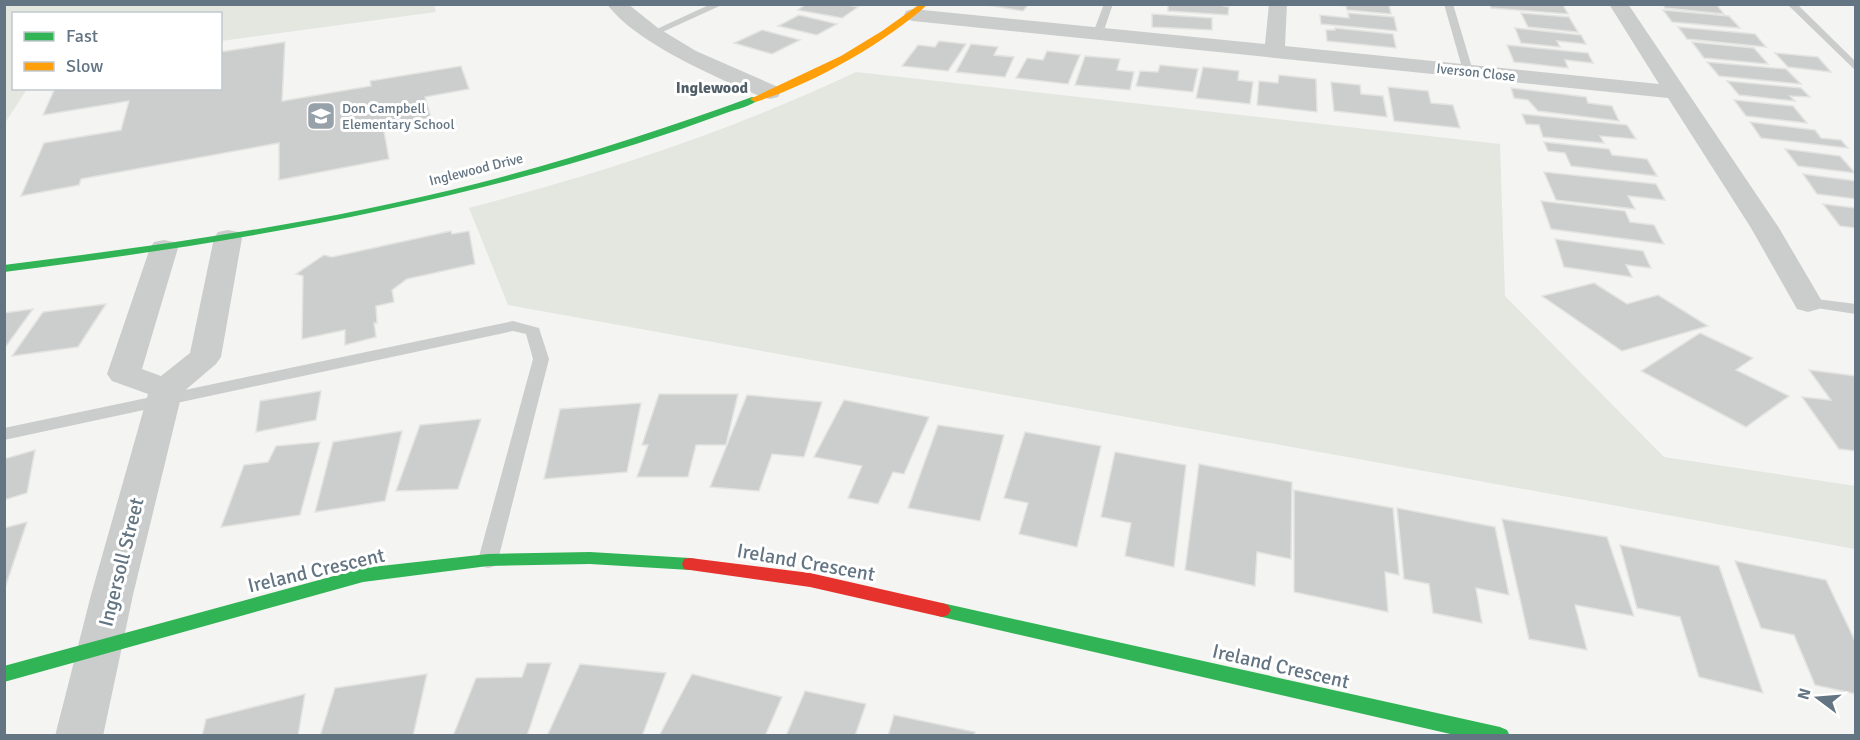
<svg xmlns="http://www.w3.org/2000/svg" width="1860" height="740" viewBox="0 0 1860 740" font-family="Signika,sans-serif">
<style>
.green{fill:#e3e7e0}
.building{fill:#cccecd;stroke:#e3e3e2;stroke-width:1.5}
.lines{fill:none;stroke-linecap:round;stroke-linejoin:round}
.lane{fill:#cbcdcd;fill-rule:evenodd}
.street{fill:#cbcdcd;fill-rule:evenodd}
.fast{fill:#30b455;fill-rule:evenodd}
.slow{fill:#ff9f0a;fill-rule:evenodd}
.jam{fill:#e5322d;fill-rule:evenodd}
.labels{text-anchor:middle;stroke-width:6;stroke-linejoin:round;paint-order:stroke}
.far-street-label{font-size:14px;fill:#637482;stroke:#fff}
.far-poi-label{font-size:14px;fill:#637482;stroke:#fff;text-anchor:start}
.far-quarter-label{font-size:16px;font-weight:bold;fill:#515e67;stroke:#fff}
.near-street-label{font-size:20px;fill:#637482;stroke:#fff}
</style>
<rect width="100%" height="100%" fill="#f4f4f2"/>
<!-- green -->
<g class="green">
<polygon points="434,5 436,12 221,41 220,14 14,14 14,88 27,89 5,123 5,5"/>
<path d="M856 72 1500 144 1505 296 1664 457 1855 486V549L508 305 469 208C603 173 731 131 856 72Z"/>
</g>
<!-- building -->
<g class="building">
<polygon points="806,4 843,4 858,7 842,18 798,10"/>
<polygon points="981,4 1029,4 1023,11"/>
<polygon points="1168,4 1215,4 1229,7 1228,15 1168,11"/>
<polygon points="1329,4 1389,4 1391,14 1347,10 1346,6"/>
<polygon points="1490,4 1563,5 1568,14 1491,8"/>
<polygon points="1663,4 1716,4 1724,14 1665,8"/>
<polygon points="1663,10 1729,16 1740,28 1672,22"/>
<polygon points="1348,13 1394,17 1397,31 1321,24 1320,15 1349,18"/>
<polygon points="1521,13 1569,17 1578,32 1528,27"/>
<polygon points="1152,14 1212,18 1212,30 1152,27"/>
<polygon points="799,15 837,24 817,35 778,26"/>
<polygon points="1678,27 1755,34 1766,47 1687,39"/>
<polygon points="1335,28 1393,34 1396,48 1327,41 1326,30 1335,30"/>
<polygon points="1515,28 1581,35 1586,44 1557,41 1560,47 1521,43"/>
<polygon points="762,30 800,40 772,54 734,43"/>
<polygon points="939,41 966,44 948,71 902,66 918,45 935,47"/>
<polygon points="285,42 282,101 371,86 370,81 461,66 469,89 425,97 431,118 383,126 389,159 279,180 279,143 81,179 79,185 21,196 44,143 121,130 129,101 43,115 55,88 220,88 220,52"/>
<polygon points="1692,42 1754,48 1768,64 1704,58"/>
<polygon points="971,44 998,47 994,55 1014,57 1005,77 956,72"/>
<polygon points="1507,45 1588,53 1593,63 1565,60 1568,68 1514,62"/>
<polygon points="1047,51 1080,55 1068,84 1016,78 1027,58 1043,60"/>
<polygon points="1775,53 1818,57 1831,72 1788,67"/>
<polygon points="1085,56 1120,59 1117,70 1134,72 1130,90 1075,85"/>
<polygon points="1707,62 1786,69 1801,84 1719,76"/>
<polygon points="1160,65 1198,69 1193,92 1136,86 1140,71 1158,72"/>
<polygon points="1203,67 1239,71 1238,80 1253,82 1250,104 1196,98"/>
<polygon points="1279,75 1316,79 1317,112 1257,105 1259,81 1278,83"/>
<polygon points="1727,81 1801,88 1810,97 1790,96 1795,101 1739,95"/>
<polygon points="1331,82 1360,85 1361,94 1383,96 1387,117 1334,111"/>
<polygon points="1388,87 1428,91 1431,103 1453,105 1460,128 1394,121"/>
<polygon points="1511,88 1586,97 1588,103 1612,106 1619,121 1538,111 1528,100 1514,98"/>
<polygon points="1734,100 1793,106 1807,123 1746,116"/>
<polygon points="1522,114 1627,125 1636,139 1600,136 1604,143 1543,137 1539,125 1526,124"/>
<polygon points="1750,122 1815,130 1821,138 1841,140 1848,148 1761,138"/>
<polygon points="1544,142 1609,149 1612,155 1647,159 1657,176 1571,166 1565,153 1548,151"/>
<polygon points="1785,149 1840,156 1855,173 1798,166"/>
<polygon points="1544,172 1656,184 1665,200 1628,196 1635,209 1556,200"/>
<polygon points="1803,174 1856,181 1856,199 1817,194"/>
<polygon points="1541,201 1625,211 1630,222 1654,225 1664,244 1551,229"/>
<polygon points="1823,204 1856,208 1856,228 1840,226"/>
<polygon points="451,231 452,234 469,231 475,264 407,279 392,290 394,302 376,306 377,323 374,323 376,337 345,345 345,330 302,339 303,276 296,274 324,255 332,257"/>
<polygon points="1555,239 1643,251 1651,268 1626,265 1632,277 1564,267"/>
<polygon points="1594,283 1627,304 1658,295 1708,326 1622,351 1542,296"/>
<polygon points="106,304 78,347 12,356 43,312"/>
<polygon points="33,309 4,349 4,313"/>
<polygon points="1700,333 1753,358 1736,370 1789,396 1746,427 1641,371"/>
<polygon points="1809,370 1856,376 1856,451 1839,449 1802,397 1831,400"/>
<polygon points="321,391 316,420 256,432 260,401"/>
<polygon points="659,394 738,394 726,445 696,445 688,477 637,477 648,445 642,445"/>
<polygon points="747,395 822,402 804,457 772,454 759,491 710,487"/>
<polygon points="844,400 929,417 904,474 893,472 878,504 848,498 862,466 814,457"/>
<polygon points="641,403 627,472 544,479 560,409"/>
<polygon points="481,419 458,489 396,491 420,425"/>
<polygon points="938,425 1004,435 980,521 908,508"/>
<polygon points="402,431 385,501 315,512 333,442"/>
<polygon points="1025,432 1101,446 1077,547 1019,534 1028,503 1004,498"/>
<polygon points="320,442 300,515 221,527 244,465 268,462 276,446"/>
<polygon points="35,450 27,493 4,500 4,459"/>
<polygon points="1115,452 1186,465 1174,567 1125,556 1131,523 1101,517"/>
<polygon points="1199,464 1292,482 1291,559 1257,552 1255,586 1185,570"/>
<polygon points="1294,490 1393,508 1399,575 1385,572 1388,612 1294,592"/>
<polygon points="1397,508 1495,527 1509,595 1476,588 1482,623 1433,613 1429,584 1404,579"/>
<polygon points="1502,519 1607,537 1634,616 1575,605 1587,650 1529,639"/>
<polygon points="27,522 4,591 4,528"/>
<polygon points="1620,545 1719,566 1763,693 1699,677 1680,617 1637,608"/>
<polygon points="1735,561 1826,580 1856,643 1856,694 1815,685 1794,635 1761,628"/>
<polygon points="527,663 551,663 527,736 453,736 476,678 522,677"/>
<polygon points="580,664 666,673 642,736 547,736"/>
<polygon points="427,674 413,736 320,736 335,688"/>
<polygon points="692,674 782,697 765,736 659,736"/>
<polygon points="805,691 866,704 855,736 786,736"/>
<polygon points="305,694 298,736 202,736 206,719"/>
<polygon points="894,715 975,732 974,736 888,736"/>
</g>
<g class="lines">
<!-- lane -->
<g class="lane">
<polygon points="711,4 724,4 656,35 648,33"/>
<polygon points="1104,4 1113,4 1103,33 1095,35 1093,33"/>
<polygon points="1444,4 1453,4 1473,71 1472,73 1463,71"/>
<polygon points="1787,4 1797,4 1856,62 1856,71"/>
<polygon points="1808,298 1856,304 1856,314 1803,306 1800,303"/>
<polygon points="513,321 539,328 549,359 498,560 495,566 488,568 481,566 478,560 533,359 526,334 513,331 4,440 4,428"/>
</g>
<!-- street -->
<g class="street">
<path d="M607 4H628L658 28 696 51 778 87 781 92 778 97 770 99 762 97C718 78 635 43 607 4Z"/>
<polygon points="1269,4 1287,4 1285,46 1659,84 1609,4 1628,4 1779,228 1823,303 1819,309 1808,312 1797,309 1751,228 1668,98 913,21 906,19 904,15 906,11 913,9 1265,44"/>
<polygon points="228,230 238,232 242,238 221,357 216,364 182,393 133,595 103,736 55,736 91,595 148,394 112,381 107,374 150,248 154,242 164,240 174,242 178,248 142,369 161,376 190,353 214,238 218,232"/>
</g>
<!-- fast -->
<g class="fast">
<path d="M752 97 760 99C751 106 737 109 726 113 696 124 667 134 636 144 430 209 219 245 4 272V265C164 245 323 223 479 183 572 159 662 130 752 97Z"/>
<polygon points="590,552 690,558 696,559 698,564 696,569 690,570 590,564 488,566 363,582 4,682 4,666 363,568 488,554"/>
<polygon points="942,603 1500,727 1507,730 1510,736 1459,736 942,617 936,615 933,610 936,605"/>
</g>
<!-- slow -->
<path class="slow" d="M920 4H928C887 42 809 86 755 102L750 99 841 56 882 31Z"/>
<!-- jam -->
<polygon class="jam" points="690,558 810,573 942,603 948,605 951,610 948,615 942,617 810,587 690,570 684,569 682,564 684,559"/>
</g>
<!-- icons -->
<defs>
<g id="school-square" transform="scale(1.5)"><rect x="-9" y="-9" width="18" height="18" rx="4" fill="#96a1a9" stroke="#fff"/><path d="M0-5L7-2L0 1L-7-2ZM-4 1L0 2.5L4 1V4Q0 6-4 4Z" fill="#fff"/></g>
</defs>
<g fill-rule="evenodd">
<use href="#school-square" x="321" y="116"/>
</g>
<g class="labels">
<!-- far-street labels -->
<g class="far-street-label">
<text transform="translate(1476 72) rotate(6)" y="5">Iverson Close</text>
<text transform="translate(476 169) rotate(-14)" y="5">Inglewood Drive</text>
</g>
<!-- far-poi labels -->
<g class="far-poi-label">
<text x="342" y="113">Don Campbell<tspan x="342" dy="16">Elementary School</tspan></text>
</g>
<!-- far-quarter labels -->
<g class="far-quarter-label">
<text x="712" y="93">Inglewood</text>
</g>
<!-- near-street labels -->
<g class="near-street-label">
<text transform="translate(121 562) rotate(-76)" y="7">Ingersoll Street</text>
<text transform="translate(806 562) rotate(10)" y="7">Ireland Crescent</text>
<text transform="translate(316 570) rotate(-13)" y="7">Ireland Crescent</text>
<text transform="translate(1281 666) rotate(13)" y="7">Ireland Crescent</text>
</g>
</g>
<!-- border -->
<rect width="1860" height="740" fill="none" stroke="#637482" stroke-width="12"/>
<!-- legend -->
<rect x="12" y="12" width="210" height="78" fill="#ffffff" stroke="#c1c7cd" stroke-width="1.5"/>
<rect x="24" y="32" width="30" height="9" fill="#30b455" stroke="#c1c7cd" stroke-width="1.5"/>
<text x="66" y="42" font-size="18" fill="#637482">Fast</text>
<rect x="24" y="62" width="30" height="9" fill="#ff9f0a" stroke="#c1c7cd" stroke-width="1.5"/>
<text x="66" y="72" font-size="18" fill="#637482">Slow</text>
<!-- north arrow -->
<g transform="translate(1818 698) rotate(286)" stroke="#ffffff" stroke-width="4.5" paint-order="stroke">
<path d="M0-4.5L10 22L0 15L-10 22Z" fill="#637482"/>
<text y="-9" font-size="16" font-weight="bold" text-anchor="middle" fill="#637482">N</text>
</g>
</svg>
